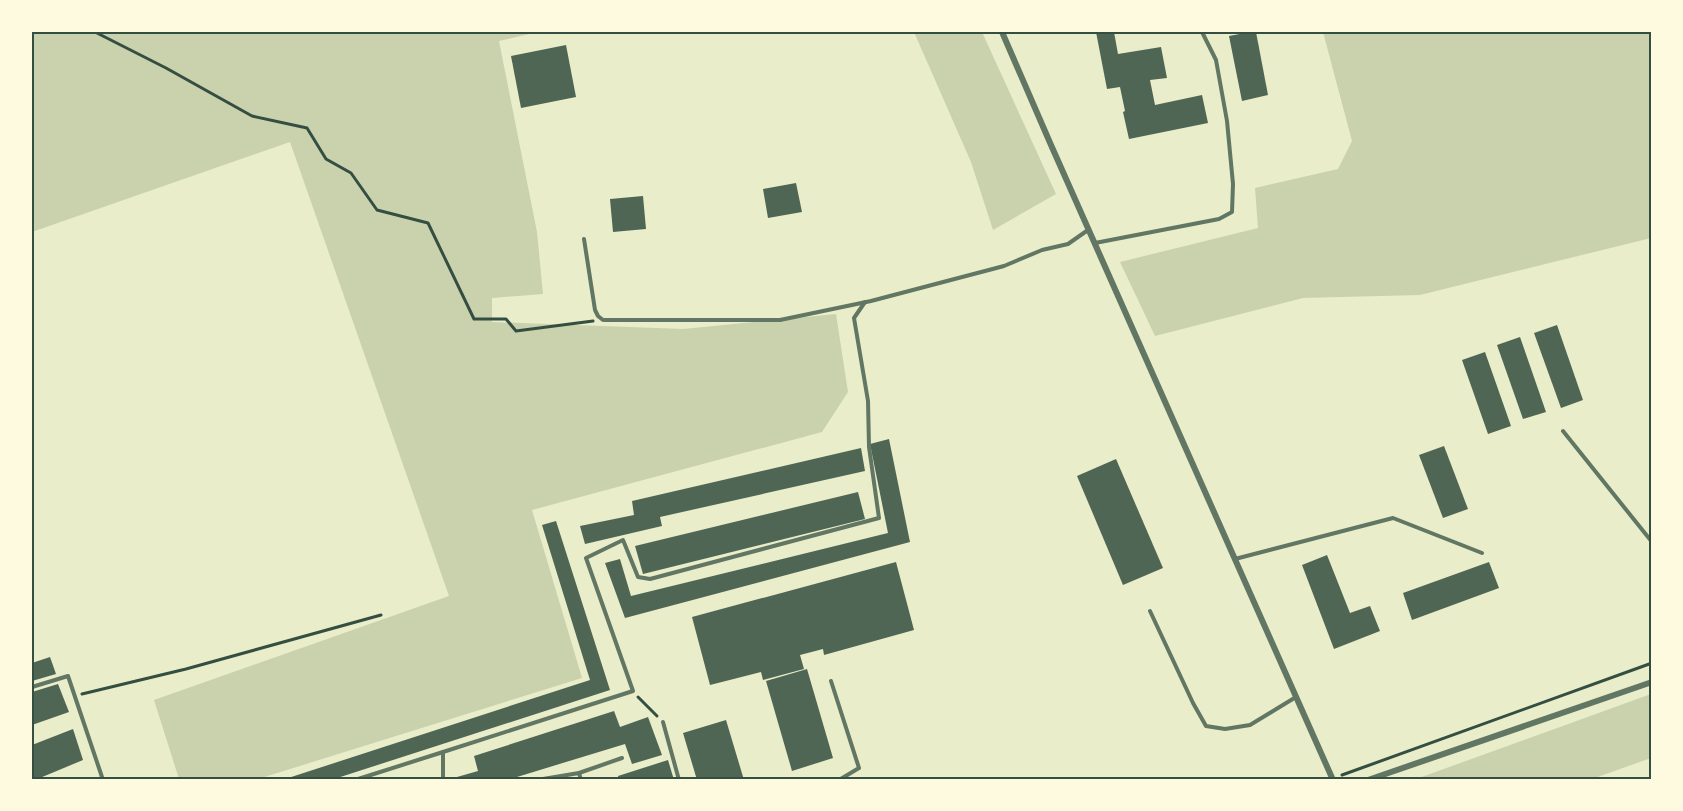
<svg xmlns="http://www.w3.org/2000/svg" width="1683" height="811" viewBox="0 0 1683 811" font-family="Bitter,serif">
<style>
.green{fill:#cad2ad}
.building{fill:#4f6655}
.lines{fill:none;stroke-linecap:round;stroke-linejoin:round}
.path{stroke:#344e41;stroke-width:3}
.service{stroke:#617663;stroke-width:4}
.minor{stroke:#617663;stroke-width:6}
.neatline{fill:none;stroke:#344e41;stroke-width:2}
</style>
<rect width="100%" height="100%" fill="#e9edc9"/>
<!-- green -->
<g class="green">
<polygon points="32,32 538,32 499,41 537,232 543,294 492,298 492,322 683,329 836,314 848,392 822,432 532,510 582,678 258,779 179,779 154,700 449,596 290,142 32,232"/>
<polygon points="914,32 982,32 1056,194 993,230 971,162"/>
<polygon points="1323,32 1651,32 1651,238 1420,295 1303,298 1155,336 1120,262 1258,228 1255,188 1338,169 1352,141"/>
<polygon points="1651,694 1651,758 1592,779 1416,779"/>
</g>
<!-- building -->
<g class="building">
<polygon points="1096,32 1114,32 1118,54 1161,47 1167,78 1150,80 1155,105 1202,95 1208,123 1129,139 1123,112 1125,111 1120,87 1107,89"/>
<polygon points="1250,32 1256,32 1268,95 1242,101 1229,36"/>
<polygon points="566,45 576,97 521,108 511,56"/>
<polygon points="796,183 802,212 768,218 763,189"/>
<polygon points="643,196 646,229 613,232 610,199"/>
<polygon points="1557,325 1583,400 1561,408 1534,333"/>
<polygon points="1520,337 1546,412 1523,419 1497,345"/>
<polygon points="1485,352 1511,426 1488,434 1462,360"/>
<polygon points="889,439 910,542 625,618 605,563 620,559 631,596 888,533 870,444"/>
<polygon points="1444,446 1468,509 1443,518 1419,455"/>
<polygon points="861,448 865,471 660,517 662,526 585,544 580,526 634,515 632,501"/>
<polygon points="1116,459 1163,568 1123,585 1077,476"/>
<polygon points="858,492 865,519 643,574 635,546"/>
<polygon points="556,521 610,690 331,780 282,780 590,680 542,525"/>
<polygon points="1327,555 1350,613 1370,606 1380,631 1334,649 1302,565"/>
<polygon points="896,562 914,630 824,655 823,649 800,655 804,669 763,680 761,672 710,685 692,617"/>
<polygon points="1489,562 1499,588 1412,620 1403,593"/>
<polygon points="50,657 56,674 32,681 32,663"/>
<polygon points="807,669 833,758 792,771 766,681"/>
<polygon points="58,684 69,712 32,725 32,692"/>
<polygon points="614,711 620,727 648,717 662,755 632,764 625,744 507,780 458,780 457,777 478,771 474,756"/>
<polygon points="726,720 744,780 697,780 683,733"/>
<polygon points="73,729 83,760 35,780 32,780 32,745"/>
<polygon points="668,760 674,780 619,780 618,776"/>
</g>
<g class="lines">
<!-- path -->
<g class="path">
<polyline points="95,32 166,68 252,116 307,128 326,159 351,173 377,210 428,223 474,319 506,319 516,331 593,321"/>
<polyline points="82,694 186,669 381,615"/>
<polyline points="638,697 657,716"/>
<polyline points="1342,775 1652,663"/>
</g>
<!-- service -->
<g class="service">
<polyline points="584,239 595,310 598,316 603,320 780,320 871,301 1004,266 1042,250 1068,244 1088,230"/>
<polyline points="1095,243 1219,219 1232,212 1233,184 1227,121 1216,60 1202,32"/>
<polyline points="1563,431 1652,542"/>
<polyline points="1235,559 1393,518 1482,553"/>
<polyline points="1150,611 1193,703 1206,726 1225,729 1250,725 1296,697"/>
<polyline points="831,681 859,768 839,780"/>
<polyline points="32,687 68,676 103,780"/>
<polyline points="663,722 679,780"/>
<polyline points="579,773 622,758"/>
<polyline points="355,780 443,752"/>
<polyline points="443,780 443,752 633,691 586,558 623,540 638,577 650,579 879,518 869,447 868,401 854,318 865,302"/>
<polyline points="537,780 579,773 581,780"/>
</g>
<!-- minor -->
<g class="minor">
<polyline points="1002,32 1051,145 1333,780"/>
<polyline points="1368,780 1652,682"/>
</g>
</g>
<!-- border -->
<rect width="1683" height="811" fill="none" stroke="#fefae0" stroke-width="66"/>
<rect x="33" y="33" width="1617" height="745" class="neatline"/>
</svg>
